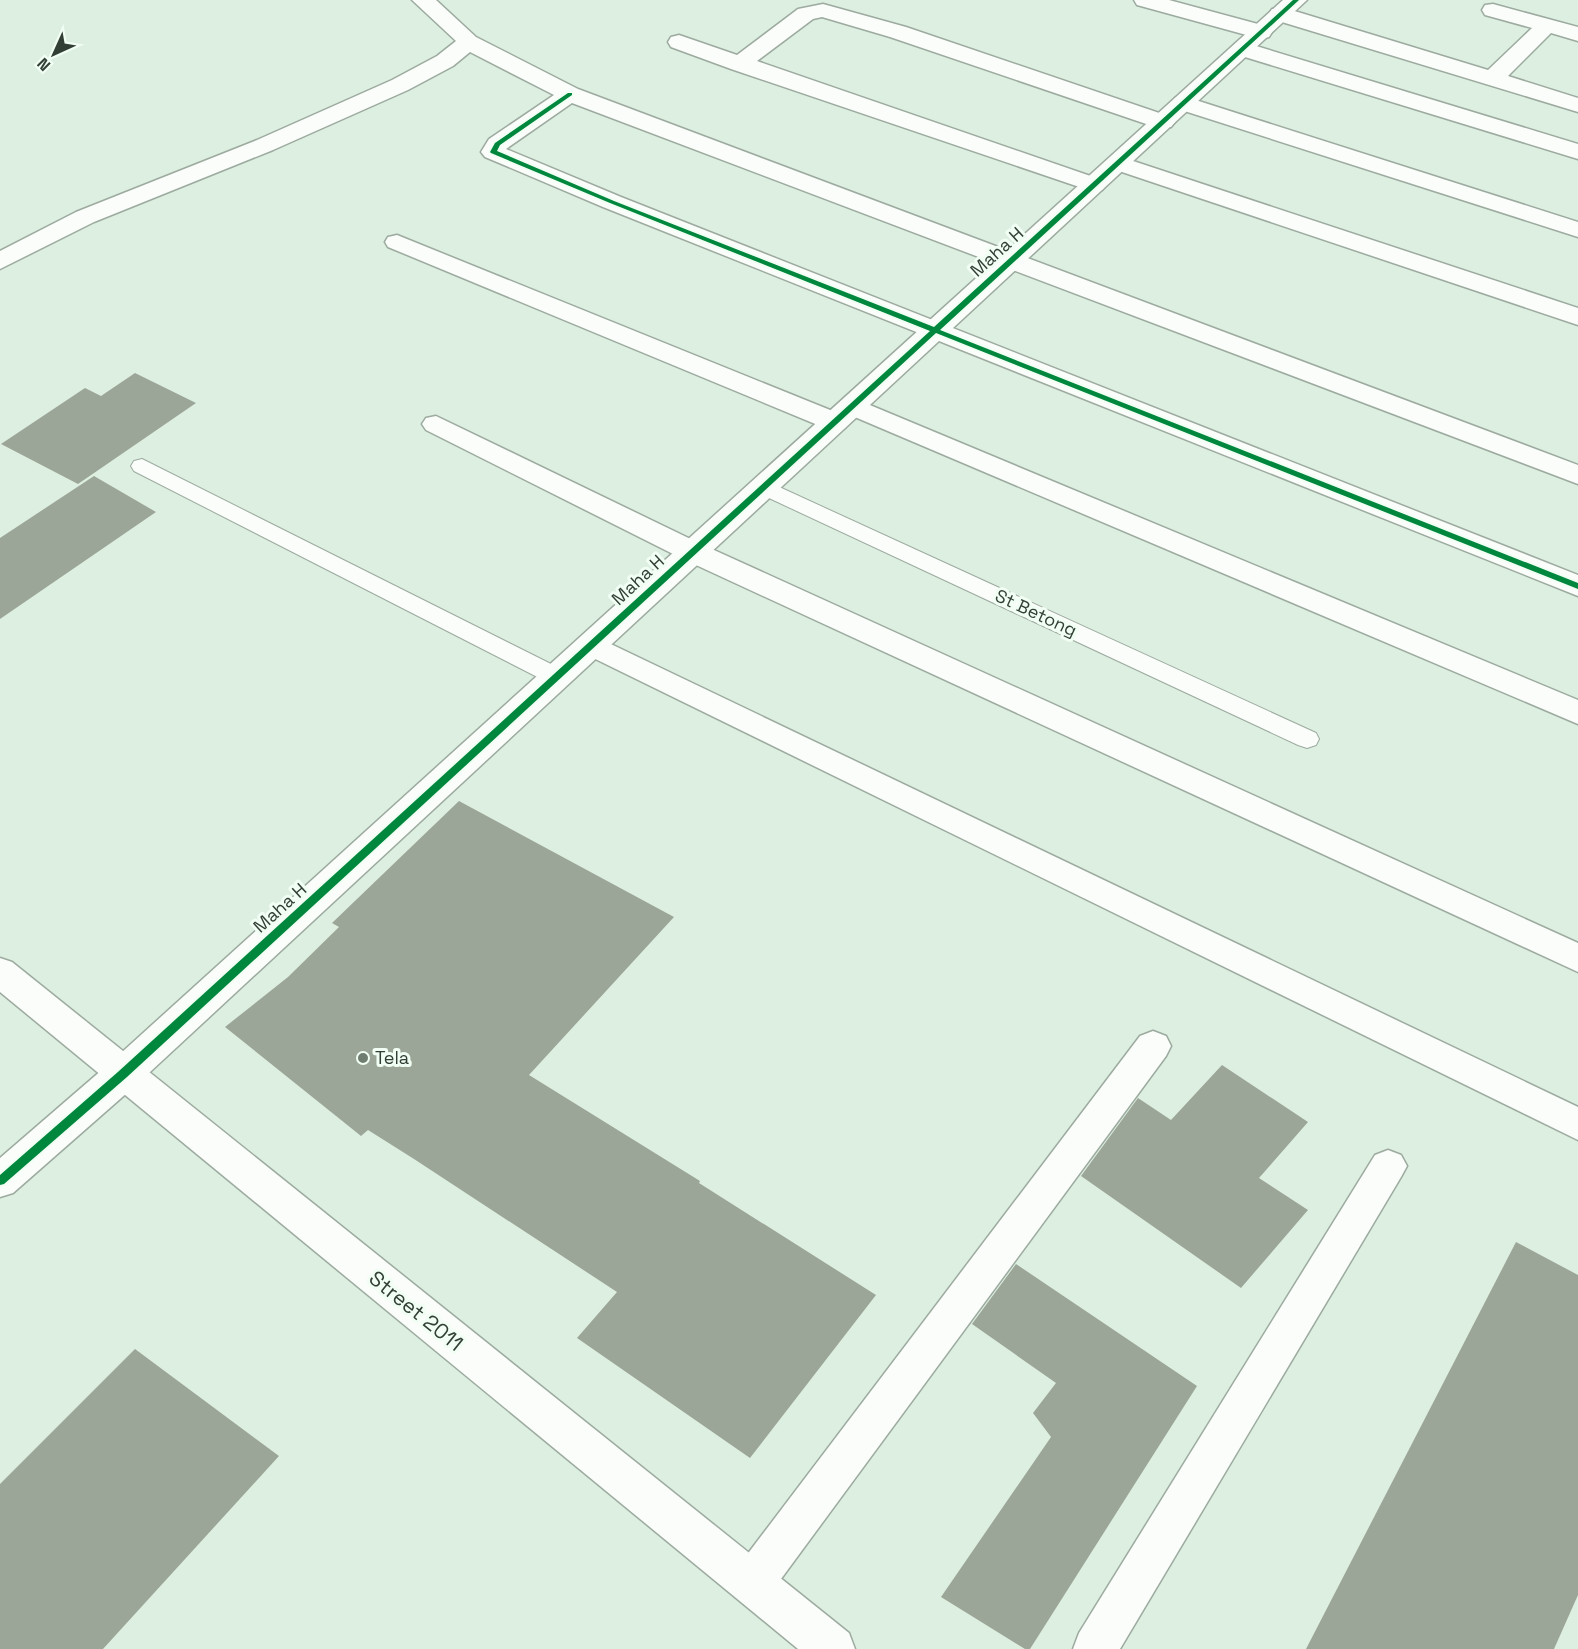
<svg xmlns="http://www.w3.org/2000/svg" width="1578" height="1649" viewBox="0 0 1578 1649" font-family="'Space Grotesk',sans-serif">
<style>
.building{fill:#9ca698}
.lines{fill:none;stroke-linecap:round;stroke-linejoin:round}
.service-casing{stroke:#9caa9f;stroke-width:2}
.minor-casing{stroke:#9caa9f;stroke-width:3}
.tertiary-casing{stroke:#9caa9f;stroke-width:3}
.secondary-casing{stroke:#9caa9f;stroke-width:3}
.service{fill:#fafdfa;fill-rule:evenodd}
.minor{fill:#fafdfa;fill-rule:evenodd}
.tertiary{fill:#fafdfa;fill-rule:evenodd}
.secondary{fill:#fafdfa;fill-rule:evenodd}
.cycleway-casing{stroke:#f1fef3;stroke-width:4}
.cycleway{fill:#00873e;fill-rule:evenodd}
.poi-dot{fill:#6e7d70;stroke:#f1fef3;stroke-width:2}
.labels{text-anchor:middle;stroke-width:6;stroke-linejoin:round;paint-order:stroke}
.street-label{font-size:18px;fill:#323f34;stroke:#f1fef3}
.poi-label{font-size:18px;fill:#323f34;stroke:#f1fef3;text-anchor:start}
.near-street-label{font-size:21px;fill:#323f34;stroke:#f1fef3}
</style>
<rect width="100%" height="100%" fill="#ddefe0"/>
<!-- building -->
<g class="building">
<polygon points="135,373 196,403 78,484 1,444 85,388 101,396"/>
<polygon points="94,476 156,512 0,619 0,538"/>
<polygon points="459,801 674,917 529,1075 700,1181 699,1183 876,1295 750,1458 577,1338 617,1292 414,1159 368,1130 361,1136 225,1027 288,977 339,927 332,923"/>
<polygon points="1222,1065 1308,1122 1259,1178 1308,1210 1241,1288 1081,1176 1138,1098 1171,1120"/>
<polygon points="1516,1242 1578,1275 1578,1595 1554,1649 1306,1649"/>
<polygon points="1016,1264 1197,1386 1030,1649 1025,1649 941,1597 1051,1437 1033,1413 1056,1383 972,1324"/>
<polygon points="135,1349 279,1456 103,1649 0,1649 0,1484"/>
</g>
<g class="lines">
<!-- service casing -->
<g class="service-casing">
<g id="service">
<polygon points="142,459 565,671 569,677 565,683 557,685 549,683 134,471 131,466 134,461"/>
<polygon points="764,480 1316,733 1319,739 1316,745 1307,748 1298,745 756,492 753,487 756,482"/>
</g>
</g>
<!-- minor casing -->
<g class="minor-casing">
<g id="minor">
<polygon points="412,0 436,0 476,37 578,89 1578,465 1578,484 572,103 506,149 621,197 1578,575 1578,596 603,207 485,157 481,152 489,139 554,95 470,52 453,66 408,90 273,150 94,222 0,269 0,251 76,212 257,140 392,80 437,56 456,41"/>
<polygon points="1134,0 1169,0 1269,27 1272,32 1269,37 1261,39 1137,5"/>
<polygon points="823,4 906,27 1171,117 1175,122 1171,127 1155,127 890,37 822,17 813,19 757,61 1102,180 1106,185 1102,190 1094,192 731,69 671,47 668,42 671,37 679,35 737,55 798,9"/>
<polygon points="1493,4 1578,27 1578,41 1551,33 1508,76 1578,98 1578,112 1272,19 1269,14 1272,9 1288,9 1488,70 1532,28 1485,15 1482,10 1485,5"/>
<polygon points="1243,42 1578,144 1578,159 1235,54 1232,49 1235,44"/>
<polygon points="1183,96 1578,222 1578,237 1175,108 1172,103 1175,98"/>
<polygon points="1118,156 1578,308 1578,325 1110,168 1106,163 1110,158"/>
<polygon points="397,235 845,416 849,422 845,428 835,430 825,428 388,247 385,242 388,237"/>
<polygon points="853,398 1578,700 1578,724 843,412 839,406 843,400"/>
<polygon points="436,416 703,545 1578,943 1578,972 683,559 426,430 422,424 426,418"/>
<polygon points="592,635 1578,1107 1578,1140 581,652 577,645 581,638"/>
<polygon points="1153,1031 1166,1036 1171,1046 1166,1056 767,1598 752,1604 737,1598 730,1583 737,1568 1140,1036"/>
<polygon points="1388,1150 1401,1155 1407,1166 1401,1177 1120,1649 1073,1649 1079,1633 1375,1155"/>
</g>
</g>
<!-- tertiary casing -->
<g class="tertiary-casing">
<polygon id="tertiary" points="1283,0 1307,0 136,1085 13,1193 0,1197 0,1158 110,1063"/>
</g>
<!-- secondary casing -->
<g class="secondary-casing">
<polygon id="secondary" points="0,958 12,962 849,1633 855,1649 798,1649 0,992"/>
</g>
<!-- service -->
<use href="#service" class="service"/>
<!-- minor -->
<use href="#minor" class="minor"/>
<!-- tertiary -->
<use href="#tertiary" class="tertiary"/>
<!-- secondary -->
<use href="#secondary" class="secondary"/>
<!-- cycleway casing -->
<g class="cycleway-casing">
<polygon id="cycleway" points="1293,0 1299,0 940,330 1578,583 1578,589 936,333 127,1077 4,1184 0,1185 0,1175 119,1071 930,331 610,203 491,153 490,152 495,143 568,93 572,93 572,95 500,145 497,151 614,201 934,327"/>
</g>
<!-- cycleway -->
<use href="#cycleway" class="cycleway"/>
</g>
<!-- markers -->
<circle class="poi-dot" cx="363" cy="1058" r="6"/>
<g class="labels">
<!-- street labels -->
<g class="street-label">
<text transform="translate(997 252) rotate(-42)" y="6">Maha H</text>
<text transform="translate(638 580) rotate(-43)" y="6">Maha H</text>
<text transform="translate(1036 613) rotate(25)" y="6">St Betong</text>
<text transform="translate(280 908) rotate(-42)" y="6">Maha H</text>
</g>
<!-- poi labels -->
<g class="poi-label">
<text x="375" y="1064">Tela</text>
</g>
<!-- near-street labels -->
<g class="near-street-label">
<text transform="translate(416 1311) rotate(39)" y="7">Street 2011</text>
</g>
</g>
<!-- north arrow -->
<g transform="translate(54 54) rotate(225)" stroke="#f1fef3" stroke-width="4.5" paint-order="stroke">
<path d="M0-4.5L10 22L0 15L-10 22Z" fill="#323f34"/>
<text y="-9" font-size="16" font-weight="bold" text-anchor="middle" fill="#323f34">N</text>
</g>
</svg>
